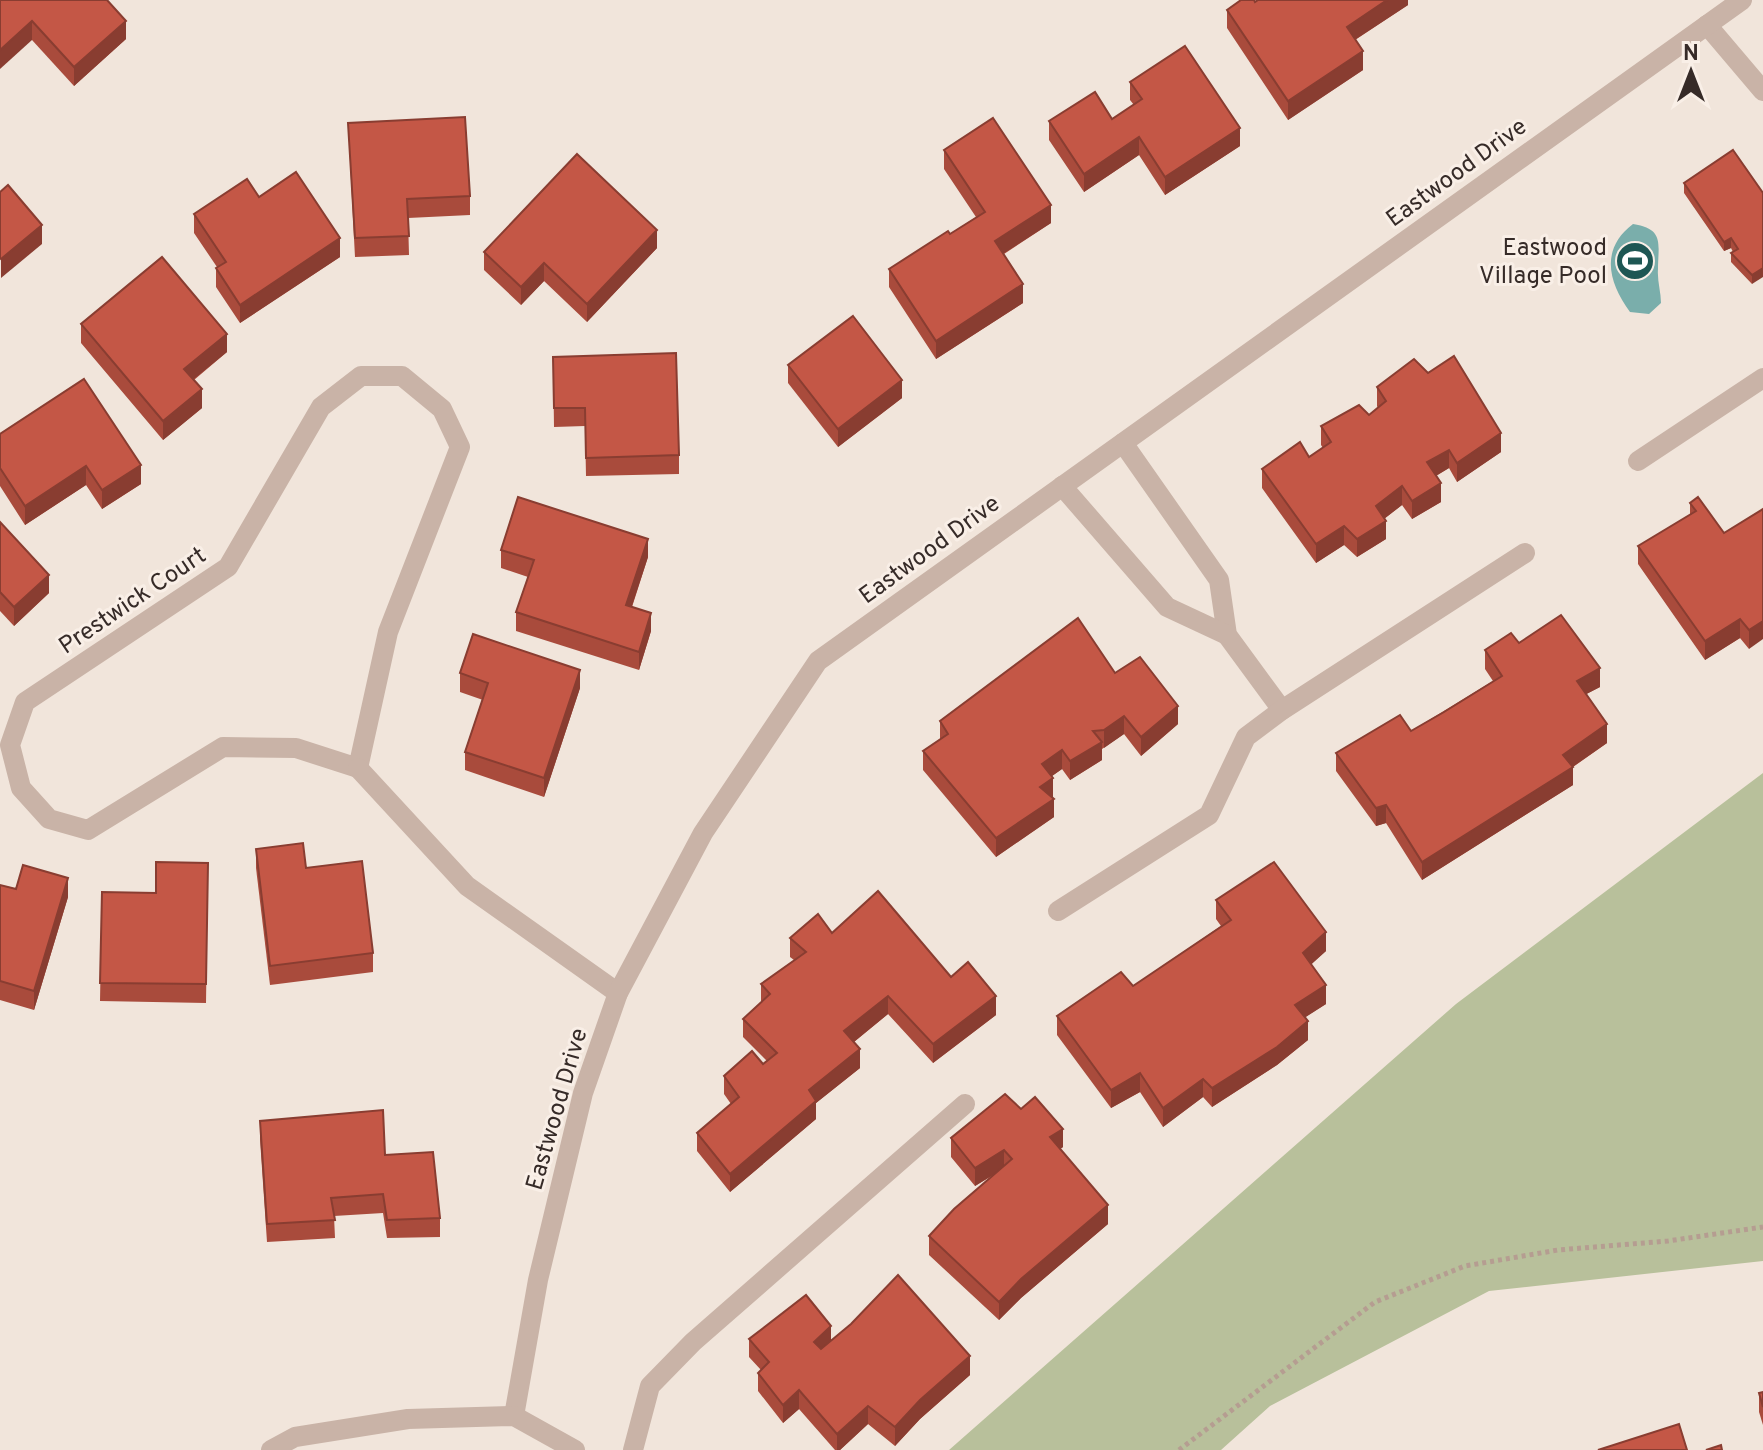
<svg xmlns="http://www.w3.org/2000/svg" width="1763" height="1450" viewBox="0 0 1763 1450" font-family="Overpass,sans-serif">
<style>
.green{fill:#b8c09b}
.water{fill:#7aaeab}
.lines{fill:none;stroke-linecap:round;stroke-linejoin:round}
.path{stroke:#b59d91;stroke-width:5;stroke-dasharray:4 4;stroke-linecap:butt}
.service{stroke:#c9b3a7;stroke-width:20}
.minor{stroke:#c9b3a7;stroke-width:20}
.wall{fill:#a94b3c}
.shaded-wall{fill:#893d31}
.building{fill:#c45746;stroke:#893d31;stroke-width:2}
.labels{text-anchor:middle;stroke-width:6;stroke-linejoin:round;paint-order:stroke}
.street-label{font-size:24px;fill:#362b28;stroke:#f9efe7}
.poi-label{font-size:24px;fill:#362b28;stroke:#f9efe7;text-anchor:end}
</style>
<rect width="100%" height="100%" fill="#f1e5db"/>
<!-- green -->
<polygon class="green" points="1763,773 1763,1261 1489,1291 1270,1406 1221,1450 949,1450 1456,1004"/>
<!-- water -->
<path class="water" d="M1633 224C1665 229 1658 244 1658 269 1657 280 1661 292 1661 303L1649 314 1630 312C1608 282 1600 249 1633 224Z"/>
<g class="lines">
<!-- path -->
<polyline class="path" points="1179,1450 1375,1302 1465,1266 1558,1250 1668,1241 1763,1227"/>
<!-- service -->
<g class="service">
<polyline points="1707,25 1763,91"/>
<polyline points="1123,443 1219,580 1227,635 1282,710"/>
<polyline points="1638,461 1763,378"/>
<polyline points="1062,486 1167,607 1227,635"/>
<polyline points="1058,911 1209,815 1246,737 1282,710 1525,553"/>
<polyline points="633,1450 650,1386 693,1342 965,1104"/>
</g>
<!-- minor -->
<g class="minor">
<polygon points="361,376 402,376 442,409 460,447 388,632 358,768 296,748 223,747 88,830 49,819 21,788 10,745 25,702 228,567 321,407"/>
<polyline points="358,768 467,886 618,993"/>
<polyline points="514,1416 538,1280 583,1093 618,993 703,833 818,661 1742,0"/>
<polyline points="271,1450 295,1437 408,1419 514,1416 575,1450"/>
</g>
</g>
<!-- wall -->
<g class="wall">
<polygon points="0,0 126,39 74,86 32,40"/>
<polygon points="1408,0 1408,5 1355,40 1363,70 1288,120 1227,28 1227,10 1255,2"/>
<polygon points="1130,82 1240,146 1165,195 1139,155 1084,192 1049,140 1049,121 1112,119 1134,105 1130,100"/>
<polygon points="348,123 470,196 470,215 408,218 409,255 355,257"/>
<polygon points="944,150 1051,223 1004,254 1023,303 936,359 889,287 889,269 950,234 976,217 944,169"/>
<polygon points="1684,183 1763,193 1752,284 1731,262 1731,253 1733,252 1731,248 1724,251 1684,193"/>
<polygon points="259,197 340,257 240,323 216,287 216,268 217,267 194,233 194,214"/>
<polygon points="657,248 587,322 544,281 521,305 484,270 484,252"/>
<polygon points="81,324 227,352 194,380 202,408 163,440 81,343"/>
<polygon points="553,357 679,455 679,474 586,476 585,426 554,427"/>
<polygon points="788,365 902,398 838,447 788,383"/>
<polygon points="1377,387 1501,452 1457,482 1449,468 1436,476 1441,502 1412,519 1402,505 1384,519 1386,539 1357,557 1344,545 1316,563 1262,488 1262,469 1309,457 1323,448 1321,445 1321,426 1369,415 1378,408 1377,406"/>
<polygon points="0,434 141,484 102,509 86,485 25,525 0,486"/>
<polygon points="1690,503 1724,533 1763,509 1749,649 1740,638 1705,660 1638,564 1638,546 1690,515"/>
<polygon points="0,522 49,593 14,626 0,611"/>
<polygon points="501,550 648,557 632,607 651,631 639,670 516,631 516,612 528,577 501,568"/>
<polygon points="1519,643 1600,687 1586,694 1607,743 1573,767 1573,785 1422,880 1386,823 1376,826 1336,771 1336,753 1411,731 1493,681 1485,669 1485,650"/>
<polygon points="460,673 580,688 544,797 465,770 465,752 483,700 460,692"/>
<polygon points="1115,673 1178,724 1141,756 1124,734 1102,749 1102,760 1070,780 1062,769 1052,776 1054,817 996,857 923,770 923,751 940,739 940,721"/>
<polygon points="256,849 306,868 373,953 373,972 270,985 256,868"/>
<polygon points="208,863 206,1003 100,1001 102,892 156,893"/>
<polygon points="0,885 16,889 68,897 34,1010 0,1000"/>
<polygon points="1216,900 1326,951 1311,964 1326,1004 1305,1017 1308,1040 1277,1065 1212,1107 1203,1097 1163,1127 1140,1092 1111,1108 1057,1035 1057,1016 1133,986 1221,926 1216,919"/>
<polygon points="832,933 951,977 996,1015 933,1063 888,1014 854,1042 860,1068 816,1103 816,1119 730,1192 697,1151 697,1133 731,1104 724,1094 724,1076 763,1064 767,1061 743,1037 743,1019 761,1002 761,984 794,960 790,957 790,938"/>
<polygon points="260,1121 385,1155 440,1218 440,1237 387,1238 383,1213 334,1216 335,1238 267,1242 260,1139"/>
<polygon points="951,1138 1063,1147 1060,1149 1108,1224 1021,1298 999,1320 929,1255 929,1236 995,1174 975,1186 951,1157"/>
<polygon points="749,1339 831,1341 970,1375 920,1419 895,1446 868,1424 840,1450 835,1450 799,1409 783,1423 758,1391 758,1373 761,1370 749,1357"/>
<polygon points="1763,1392 1763,1425 1759,1412 1759,1393"/>
</g>
<!-- shaded-wall -->
<g class="shaded-wall">
<polygon points="1387,0 1408,0 1408,5 1347,45 1347,27"/>
<polygon points="32,21 32,40 0,69 0,50"/>
<polygon points="126,21 126,39 74,86 74,67"/>
<polygon points="1363,51 1363,70 1288,120 1288,101"/>
<polygon points="1240,128 1240,146 1165,195 1165,177"/>
<polygon points="1139,137 1139,155 1084,192 1084,174"/>
<polygon points="1051,205 1051,223 995,259 995,241"/>
<polygon points="42,225 42,244 1,278 1,259"/>
<polygon points="657,230 657,248 587,322 587,304"/>
<polygon points="340,238 340,257 240,323 240,305"/>
<polygon points="1731,238 1731,248 1724,251 1724,242"/>
<polygon points="544,263 544,281 521,305 521,287"/>
<polygon points="1763,268 1763,277 1752,284 1752,275"/>
<polygon points="1023,284 1023,303 936,359 936,341"/>
<polygon points="227,334 227,352 184,387 184,369"/>
<polygon points="902,380 902,398 838,447 838,429"/>
<polygon points="202,389 202,408 163,440 163,421"/>
<polygon points="1501,433 1501,452 1457,482 1457,463"/>
<polygon points="1449,450 1449,468 1427,481 1427,462"/>
<polygon points="141,465 141,484 102,509 102,490"/>
<polygon points="86,466 86,485 25,525 25,506"/>
<polygon points="1441,483 1441,502 1412,519 1412,501"/>
<polygon points="1402,486 1402,505 1376,525 1376,506"/>
<polygon points="1386,521 1386,539 1357,557 1357,539"/>
<polygon points="1344,526 1344,545 1316,563 1316,544"/>
<polygon points="648,539 648,557 626,624 626,605"/>
<polygon points="49,575 49,593 14,626 14,607"/>
<polygon points="651,613 651,631 639,670 639,652"/>
<polygon points="1740,619 1740,638 1705,660 1705,641"/>
<polygon points="1763,621 1763,639 1749,649 1749,630"/>
<polygon points="1600,668 1600,687 1577,699 1577,681"/>
<polygon points="580,670 580,688 544,797 544,778"/>
<polygon points="1178,706 1178,724 1141,756 1141,737"/>
<polygon points="1124,716 1124,734 1104,748 1104,730"/>
<polygon points="1607,724 1607,743 1571,768 1573,767 1573,785 1422,880 1422,862 1563,755"/>
<polygon points="1102,742 1102,760 1070,780 1070,761"/>
<polygon points="1062,750 1062,769 1042,783 1042,764"/>
<polygon points="1053,778 1053,797 1040,805 1040,787"/>
<polygon points="1054,799 1054,817 996,857 996,838"/>
<polygon points="1386,805 1386,823 1376,826 1376,808"/>
<polygon points="68,878 68,897 34,1010 34,991"/>
<polygon points="1326,932 1326,951 1303,972 1303,953"/>
<polygon points="1326,985 1326,1004 1295,1024 1295,1005"/>
<polygon points="888,996 888,1014 844,1050 844,1031"/>
<polygon points="996,996 996,1015 933,1063 933,1044"/>
<polygon points="1308,1021 1308,1040 1277,1065 1212,1107 1212,1088"/>
<polygon points="860,1049 860,1068 816,1103 816,1119 730,1192 730,1174 809,1090"/>
<polygon points="1140,1073 1140,1092 1111,1108 1111,1090"/>
<polygon points="1203,1079 1203,1097 1163,1127 1163,1108"/>
<polygon points="1063,1129 1063,1147 1050,1156 1050,1137"/>
<polygon points="1004,1150 1004,1168 975,1186 975,1168"/>
<polygon points="1108,1205 1108,1224 1021,1298 999,1320 999,1302 1021,1279"/>
<polygon points="831,1326 831,1345 814,1360 814,1342"/>
<polygon points="970,1356 970,1375 920,1419 895,1446 895,1427 920,1400"/>
<polygon points="799,1390 799,1409 783,1423 783,1405"/>
<polygon points="868,1406 868,1424 840,1450 837,1450 837,1434"/>
</g>
<!-- building -->
<g class="building">
<polygon points="0,0 107,0 126,21 74,67 32,21 0,50"/>
<polygon points="1241,0 1254,0 1255,2 1258,0 1387,0 1347,27 1363,51 1288,101 1227,10"/>
<polygon points="1185,46 1240,128 1165,177 1139,137 1084,174 1049,121 1095,92 1112,119 1142,99 1130,82"/>
<polygon points="465,117 470,196 407,199 409,236 355,238 348,123"/>
<polygon points="993,118 1051,205 995,241 1023,284 936,341 889,269 948,231 950,234 985,212 944,150"/>
<polygon points="1733,150 1763,193 1763,268 1752,275 1731,253 1738,249 1731,238 1724,242 1684,183"/>
<polygon points="577,154 657,230 587,304 544,263 521,287 484,252"/>
<polygon points="296,172 340,238 240,305 216,268 226,262 194,214 247,179 259,197"/>
<polygon points="8,185 42,225 1,259 0,258 0,192"/>
<polygon points="162,257 227,334 184,369 202,389 163,421 81,324"/>
<polygon points="853,316 902,380 838,429 788,365"/>
<polygon points="676,353 679,455 586,458 585,408 554,408 553,357"/>
<polygon points="1454,356 1501,433 1457,463 1449,450 1427,462 1441,483 1412,501 1402,486 1376,506 1386,521 1357,539 1344,526 1316,544 1262,469 1300,442 1309,457 1331,442 1321,426 1359,405 1369,415 1386,401 1377,387 1414,359 1428,373"/>
<polygon points="84,379 141,465 102,490 86,466 25,506 0,468 0,434"/>
<polygon points="518,497 648,539 626,605 651,613 639,652 516,612 534,560 501,550"/>
<polygon points="1698,497 1724,533 1763,509 1763,621 1749,630 1740,619 1705,641 1638,546 1696,511 1690,503"/>
<polygon points="0,522 49,575 14,607 0,592"/>
<polygon points="1561,615 1600,668 1577,681 1607,724 1563,755 1573,767 1422,862 1386,805 1376,808 1336,753 1400,715 1411,731 1444,712 1502,676 1485,650 1511,633 1519,643"/>
<polygon points="1078,618 1115,673 1140,657 1178,706 1141,737 1124,716 1104,730 1093,731 1102,742 1070,761 1062,750 1042,764 1053,778 1040,787 1054,799 996,838 923,751 948,734 940,721"/>
<polygon points="473,634 580,670 544,778 465,752 488,683 460,673"/>
<polygon points="303,843 306,868 362,861 373,953 270,966 256,849"/>
<polygon points="156,862 208,863 206,984 100,983 102,892 156,893"/>
<polygon points="1274,862 1326,932 1303,953 1326,985 1295,1005 1308,1021 1277,1047 1212,1088 1203,1079 1163,1108 1140,1073 1111,1090 1057,1016 1121,972 1133,986 1231,920 1216,900"/>
<polygon points="23,865 68,878 34,991 0,981 0,885 16,889"/>
<polygon points="878,891 951,977 968,962 996,996 933,1044 888,996 844,1031 860,1049 809,1090 816,1101 730,1174 697,1133 739,1097 724,1076 752,1051 763,1064 777,1053 743,1019 770,994 761,984 806,952 790,938 818,914 832,933"/>
<polygon points="1005,1094 1021,1109 1035,1097 1063,1129 1050,1137 1108,1205 1021,1279 999,1302 929,1236 954,1209 1012,1159 1004,1150 975,1168 951,1138"/>
<polygon points="383,1110 385,1155 433,1152 440,1218 387,1220 383,1194 331,1198 335,1220 267,1224 260,1121"/>
<polygon points="898,1275 970,1356 920,1400 895,1427 868,1406 837,1434 799,1390 783,1405 758,1373 769,1362 749,1339 806,1295 831,1326 814,1342 821,1349 851,1324"/>
<polygon points="1763,1392 1763,1407 1759,1393"/>
<polygon points="1679,1424 1687,1450 1598,1450"/>
<polygon points="1721,1445 1722,1450 1706,1450"/>
</g>
<!-- icons -->
<defs>
<g id="stadium-disc" transform="scale(2)"><circle r="9.5" fill="#1e5754" stroke="#f9efe7"/><path d="M0-5a6.5 5 0 1 0 0 10a6.5 5 0 1 0 0-10ZM-3.5-1.8h7v3.6h-7Z" fill="#fff"/></g>
</defs>
<g fill-rule="evenodd">
<use href="#stadium-disc" x="1635" y="261"/>
</g>
<g class="labels">
<!-- street labels -->
<g class="street-label">
<text transform="translate(1456 172) rotate(-36)" y="8">Eastwood Drive</text>
<text transform="translate(929 549) rotate(-36)" y="8">Eastwood Drive</text>
<text transform="translate(132 600) rotate(-34)" y="8">Prestwick Court</text>
<text transform="translate(556 1109) rotate(-74)" y="8">Eastwood Drive</text>
</g>
<!-- poi labels -->
<g class="poi-label">
<text x="1607" y="255">Eastwood<tspan x="1607" dy="28">Village Pool</tspan></text>
</g>
</g>
<!-- north arrow -->
<g transform="translate(1691 72)" stroke="#f9efe7" stroke-width="6" paint-order="stroke">
<path d="M0-6L14 30L0 20L-14 30Z" fill="#362b28"/>
<text y="-12" font-size="22" font-weight="bold" text-anchor="middle" fill="#362b28">N</text>
</g>
</svg>
